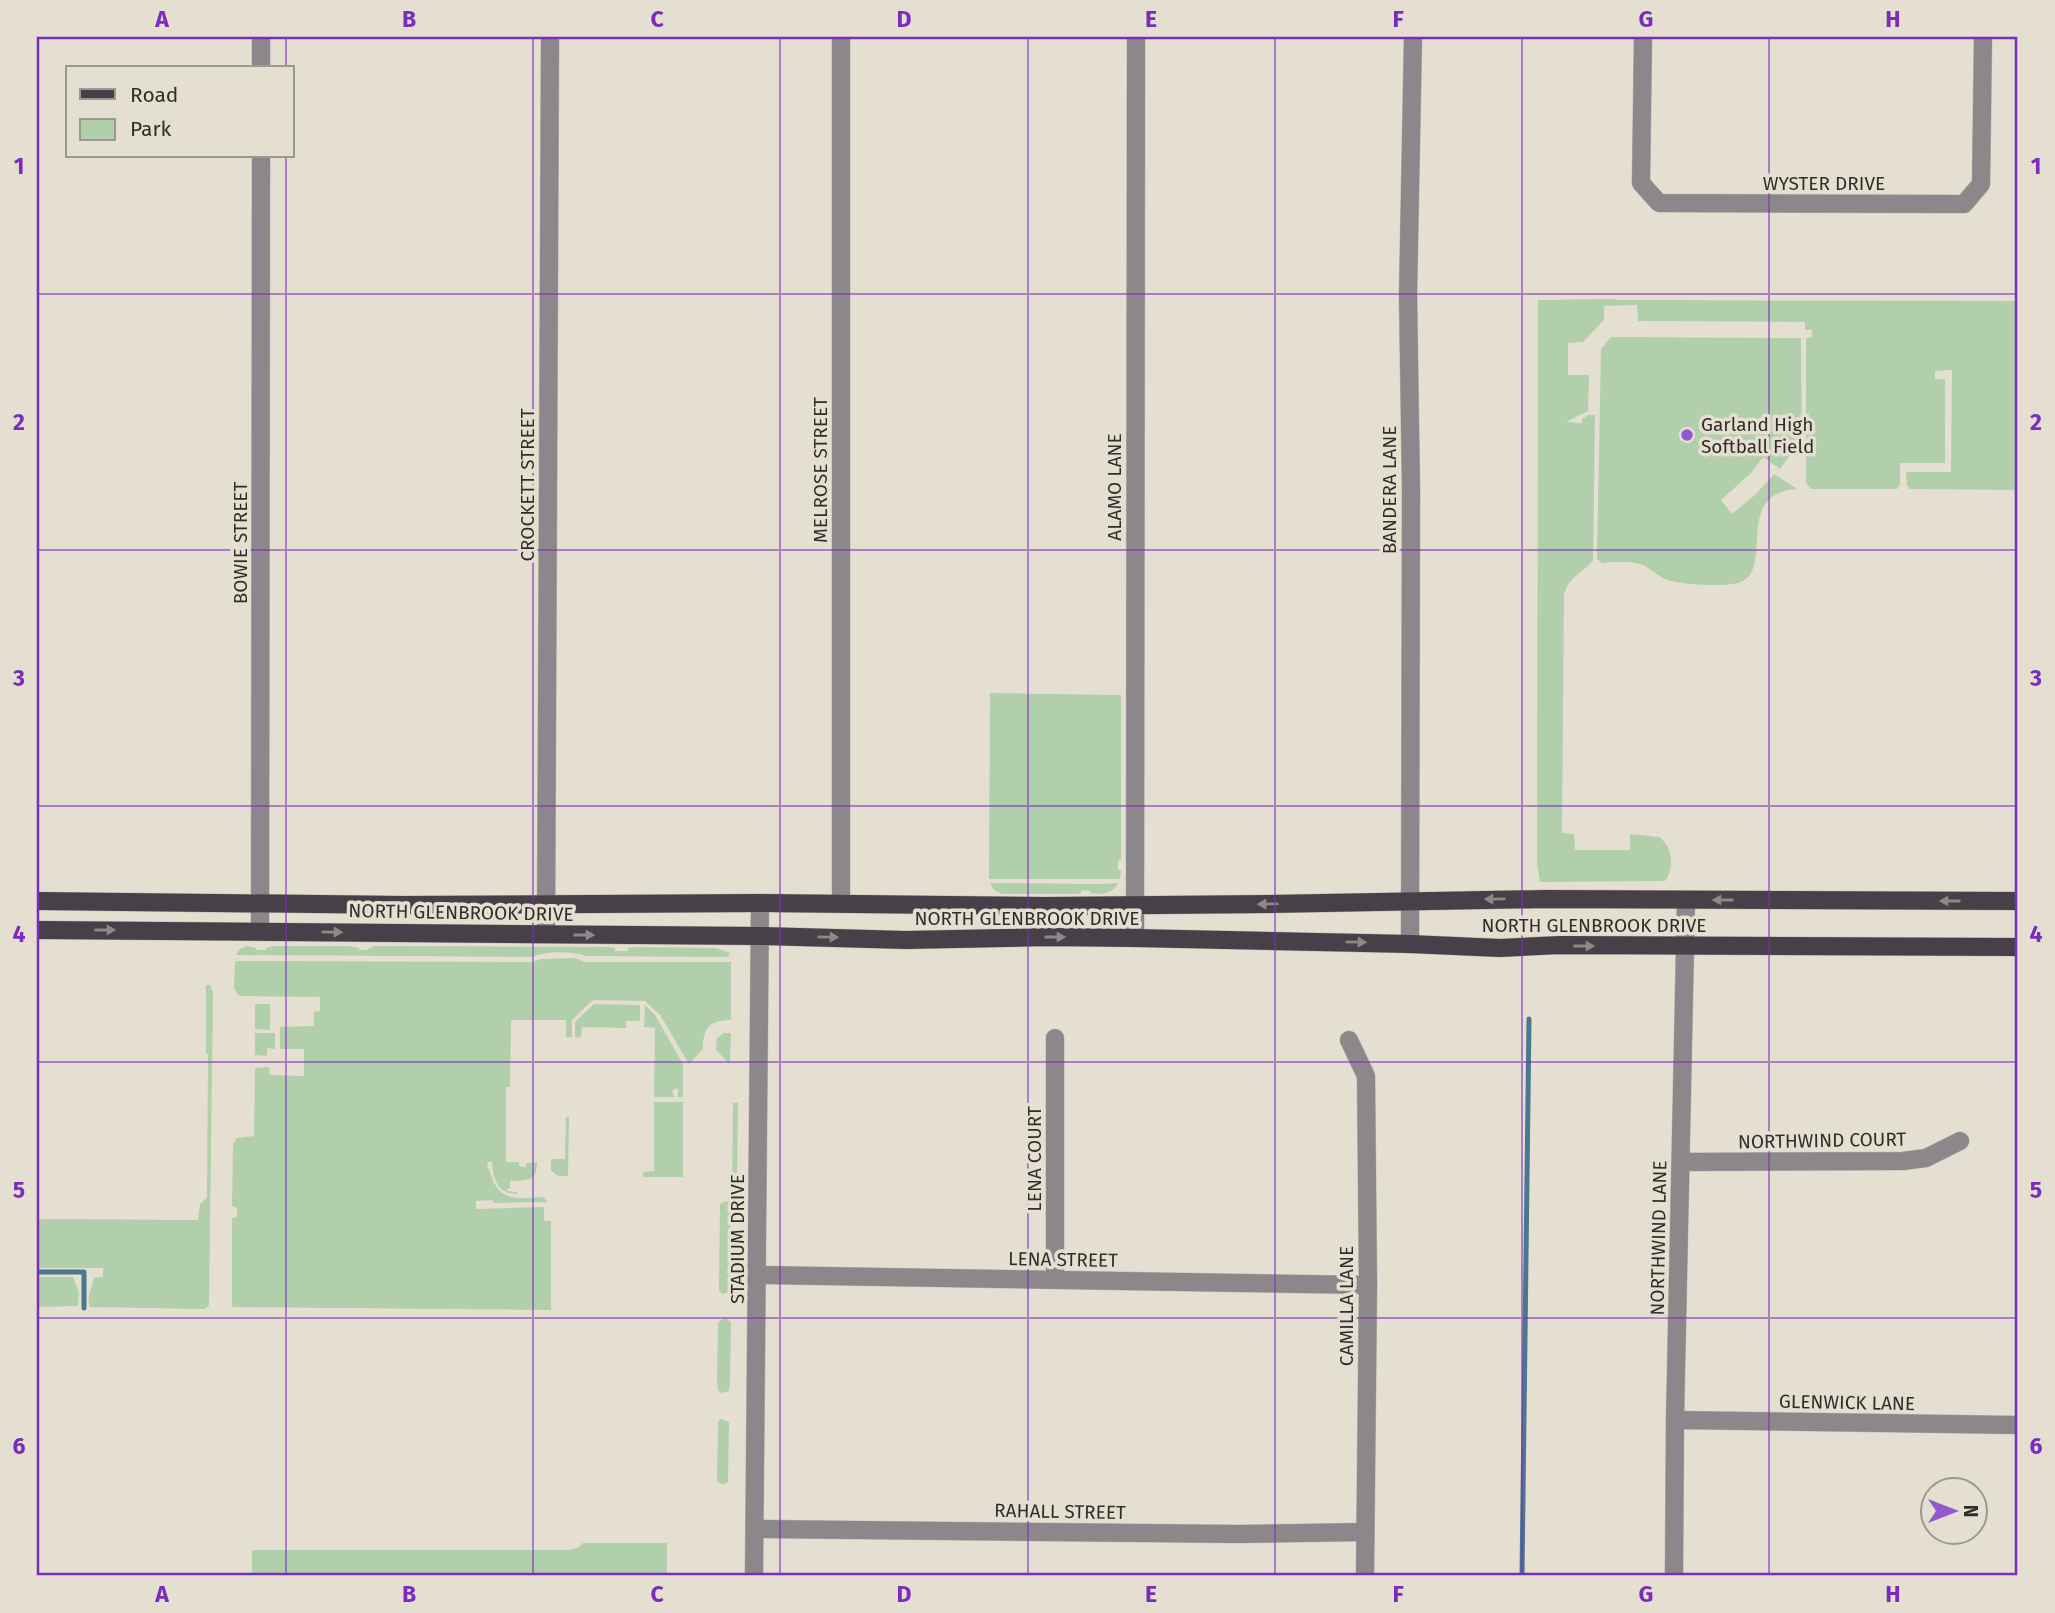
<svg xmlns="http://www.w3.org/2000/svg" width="2055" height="1613" viewBox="0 0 2055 1613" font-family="'Fira Sans',sans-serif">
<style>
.green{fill:#b1cfaa}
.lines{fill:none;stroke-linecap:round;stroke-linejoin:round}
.stream{stroke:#4a788c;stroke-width:5}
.minor-casing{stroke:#c1bcb0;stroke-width:19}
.major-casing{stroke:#c1bcb0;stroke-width:19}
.minor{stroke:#8b878b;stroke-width:18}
.major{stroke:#474048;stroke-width:18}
.oneway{fill:#8e8886}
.grid{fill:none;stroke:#7b2cbf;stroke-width:2;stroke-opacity:0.55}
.poi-dot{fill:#9258cf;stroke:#e5dfd2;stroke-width:2.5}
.labels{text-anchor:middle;stroke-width:7;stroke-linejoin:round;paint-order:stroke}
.street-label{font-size:19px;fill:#312e2a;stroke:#e5dfd2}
.poi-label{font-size:19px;fill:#312e2a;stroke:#e5dfd2;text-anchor:start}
.neatline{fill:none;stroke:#7b2cbf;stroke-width:2.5}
.grid-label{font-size:23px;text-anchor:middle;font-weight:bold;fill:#7b2cbf}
</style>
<rect width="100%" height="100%" fill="#e5dfd2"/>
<!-- green -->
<g class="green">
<path d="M1613 299 1621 300 2018 301V490L1910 489 1907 485 1906 472H1951L1952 370 1935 371V379H1945V463H1900V484L1897 489H1811L1806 483V338L1812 337V330H1805V322L1638 321 1637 305 1604 306V320L1583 342 1568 343V375H1589L1588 411 1566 422 1582 423V419L1588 415H1595L1593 560C1583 574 1569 575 1564 595L1562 833 1574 834 1575 850H1630V834L1659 837C1673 847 1675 867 1665 881L1540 882 1537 864 1538 300Z"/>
<path d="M1611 337 1801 338 1802 454H1791L1780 469 1763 457 1752 472 1721 500 1732 514 1755 495 1774 474 1797 489C1731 493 1777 572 1738 583 1724 587 1675 585 1663 578 1655 574 1649 567 1640 564 1628 561 1614 562 1602 563L1597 559 1601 349Z"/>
<polygon points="990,693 1121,695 1121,860 1118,861 1118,870 1121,870 1120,879 989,879"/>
<path d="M990 883 1103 884 1118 883C1112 894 1102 895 1091 893L1090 891 1082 890 1081 893 1076 894H1002L994 890Z"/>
<path d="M247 946 256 948 257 950H266V948L273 946H348L359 948V950H368L369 948 375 946 609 947 615 948V951H628V948L634 947 716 948 730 953 728 957 586 956C570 951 548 951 532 957L236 955 240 949Z"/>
<path d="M575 958 585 962H731V1020C709 1020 703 1028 703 1049L689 1064 660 1015 645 1001 593 1000 572 1020V1037H566V1020H511L510 1087H506V1162H519V1166L526 1167V1163L537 1162C537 1183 526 1180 510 1181V1188L507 1189V1191L517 1192V1194C498 1194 493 1179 492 1162H488L487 1166C491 1172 492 1180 496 1186 505 1202 527 1198 543 1197L548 1202 493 1203V1200L476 1201V1209L544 1207V1221H551V1310L232 1307V1218L237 1217V1208L232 1206 233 1144 237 1138 254 1136 255 1068 269 1067 270 1075 304 1076V1049H280V1027L314 1026V1012L320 1011V997L239 996 234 989 235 962 238 961 532 962 541 959Z"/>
<path d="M206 985H210L213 992 209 1305 205 1309 90 1307C86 1297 92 1288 94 1278L103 1277V1268H37V1219L198 1220 200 1204 207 1198 208 1054H206Z"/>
<polygon points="255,1004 270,1004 270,1030 255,1029"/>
<polygon points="594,1004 640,1005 640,1021 626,1021 626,1028 582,1027 581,1037 575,1038 575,1022"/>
<polygon points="645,1005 655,1015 683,1064 683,1097 677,1097 679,1091 676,1088 672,1091 674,1097 654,1097 655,1028 644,1027"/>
<polygon points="255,1033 275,1033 275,1049 267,1048 267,1056 255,1055"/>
<polygon points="724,1033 731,1033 730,1064 716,1050 717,1038"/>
<polygon points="654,1102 683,1102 683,1177 643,1177 643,1172 654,1171"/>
<polygon points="733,1103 738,1103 737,1178 732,1182"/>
<polygon points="566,1117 569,1117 568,1176 558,1176 551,1170 551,1159 565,1159"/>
<polygon points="730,1201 731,1288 729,1292 722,1294 719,1290 720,1204 723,1202"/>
<polygon points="37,1277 73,1277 79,1293 78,1306 37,1307"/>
<polygon points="726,1318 731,1322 730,1381 729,1391 721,1393 718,1390 717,1383 718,1323 720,1320"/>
<polygon points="721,1419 729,1422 728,1482 722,1485 717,1481 718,1426 718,1422"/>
<polygon points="583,1543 667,1543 667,1576 252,1576 252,1550 568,1550 578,1548"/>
</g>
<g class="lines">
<!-- stream -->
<g class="stream">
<polyline points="37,1272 84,1272 84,1308"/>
<polyline points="1522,1576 1529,1019"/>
</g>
<!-- minor casing -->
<g class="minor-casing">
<g id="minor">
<polyline points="841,37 841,903"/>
<polyline points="1643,37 1641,183 1659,203 1964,204 1981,184 1983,37"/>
<polyline points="261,68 261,37"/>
<polyline points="260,931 261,156"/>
<polyline points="546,934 550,37"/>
<polyline points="1135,938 1136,37"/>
<polyline points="1410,944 1411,489 1408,295 1413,37"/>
<polyline points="1349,1040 1366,1076 1368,1285 1365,1576"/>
<polyline points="1681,1162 1903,1161 1926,1158 1960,1141"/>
<polyline points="758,1275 1368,1285"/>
<polyline points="1055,1279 1055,1038"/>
<polyline points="1675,1420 2018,1425"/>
<polyline points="755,1529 1240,1534 1365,1532"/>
<polyline points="754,1576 760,903"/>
<polyline points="1674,1576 1675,1420 1686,900"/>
</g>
</g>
<!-- major casing -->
<g class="major-casing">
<g id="major">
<polyline points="37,901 403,905 760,903 1045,906 1270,904 1546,899 2018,901"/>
<polyline points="37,930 760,936 906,940 1048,937 1135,938 1410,944 1500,948 1560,945 2018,947"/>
</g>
</g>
<!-- minor -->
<use href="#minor" class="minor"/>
<!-- major -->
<use href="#major" class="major"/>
</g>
<!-- one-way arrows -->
<defs><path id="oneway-solid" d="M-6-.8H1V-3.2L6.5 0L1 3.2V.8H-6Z" transform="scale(1.75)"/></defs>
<g class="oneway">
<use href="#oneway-solid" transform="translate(1495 899) rotate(179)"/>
<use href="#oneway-solid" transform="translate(1723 900) rotate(-180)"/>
<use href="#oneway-solid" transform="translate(1950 901) rotate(-180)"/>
<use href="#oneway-solid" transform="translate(1268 904) rotate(179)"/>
<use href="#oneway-solid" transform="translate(105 930)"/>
<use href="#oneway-solid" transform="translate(332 932) rotate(1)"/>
<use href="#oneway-solid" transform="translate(584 935)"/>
<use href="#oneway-solid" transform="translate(828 937) rotate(1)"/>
<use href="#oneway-solid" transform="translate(1055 937)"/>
<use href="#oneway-solid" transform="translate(1356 942) rotate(1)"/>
<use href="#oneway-solid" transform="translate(1584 946)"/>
</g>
<!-- grid -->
<path class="grid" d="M286 37V68M533 37V1576M780 37V1576M1028 37V1576M1275 37V1576M1522 37V1576M1769 37V1576M286 156V1576M37 294H2018M37 550H2018M37 806H2018M37 1062H2018M37 1318H2018"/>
<!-- markers -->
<circle class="poi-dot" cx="1687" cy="435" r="7"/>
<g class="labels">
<!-- street labels -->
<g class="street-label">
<text x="1824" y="190">WYSTER DRIVE</text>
<text transform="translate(820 470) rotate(-90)" y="7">MELROSE STREET</text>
<text transform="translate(527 485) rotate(-90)" y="7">CROCKETT STREET</text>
<text transform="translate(1114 487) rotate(-90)" y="7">ALAMO LANE</text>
<text transform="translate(1389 490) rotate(-90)" y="7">BANDERA LANE</text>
<text transform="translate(240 543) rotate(-90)" y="7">BOWIE STREET</text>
<text transform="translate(461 912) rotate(1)" y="7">NORTH GLENBROOK DRIVE</text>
<text x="1027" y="925">NORTH GLENBROOK DRIVE</text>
<text x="1594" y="932">NORTH GLENBROOK DRIVE</text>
<text transform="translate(1822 1140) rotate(-1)" y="7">NORTHWIND COURT</text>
<text transform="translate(1034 1159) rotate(-90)" y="7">LENA COURT</text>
<text transform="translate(1658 1238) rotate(-89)" y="7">NORTHWIND LANE</text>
<text transform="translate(737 1239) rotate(-90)" y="7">STADIUM DRIVE</text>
<text transform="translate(1063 1259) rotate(1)" y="7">LENA STREET</text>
<text transform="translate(1346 1306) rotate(-90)" y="7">CAMILLA LANE</text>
<text transform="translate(1847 1402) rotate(1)" y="7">GLENWICK LANE</text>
<text transform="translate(1060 1511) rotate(1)" y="7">RAHALL STREET</text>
</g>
<!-- poi labels -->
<g class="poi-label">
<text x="1701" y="431">Garland High<tspan x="1701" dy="22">Softball Field</tspan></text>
</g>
</g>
<!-- border -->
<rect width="2055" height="1613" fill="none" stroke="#e5dfd2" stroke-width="77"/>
<!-- legend -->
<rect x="66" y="66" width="228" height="91" fill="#e5dfd2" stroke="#9d988f" stroke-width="2"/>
<rect x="80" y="89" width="35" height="10" fill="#474048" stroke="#9d988f" stroke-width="2"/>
<text x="130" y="102" font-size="21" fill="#312e2a">Road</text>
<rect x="80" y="119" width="35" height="21" fill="#b1cfaa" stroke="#9d988f" stroke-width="2"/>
<text x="130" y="136" font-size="21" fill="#312e2a">Park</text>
<!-- north arrow -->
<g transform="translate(1954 1511) rotate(90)"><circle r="33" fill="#e5dfd2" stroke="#9d988f" stroke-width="2"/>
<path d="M0-5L12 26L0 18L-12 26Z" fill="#9258cf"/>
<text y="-10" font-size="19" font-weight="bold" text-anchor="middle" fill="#312e2a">N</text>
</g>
<rect x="38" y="38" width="1978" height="1536" class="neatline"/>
<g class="grid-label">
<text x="162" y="27">A</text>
<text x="409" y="27">B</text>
<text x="657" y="27">C</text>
<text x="904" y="27">D</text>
<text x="1151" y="27">E</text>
<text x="1398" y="27">F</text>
<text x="1646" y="27">G</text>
<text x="1893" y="27">H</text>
<text x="19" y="174">1</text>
<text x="2036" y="174">1</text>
<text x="19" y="430">2</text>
<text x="2036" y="430">2</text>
<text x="19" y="686">3</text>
<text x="2036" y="686">3</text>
<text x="19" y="942">4</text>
<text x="2036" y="942">4</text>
<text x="19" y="1198">5</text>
<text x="2036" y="1198">5</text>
<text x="19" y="1454">6</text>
<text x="2036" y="1454">6</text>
<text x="162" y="1602">A</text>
<text x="409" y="1602">B</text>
<text x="657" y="1602">C</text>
<text x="904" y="1602">D</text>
<text x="1151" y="1602">E</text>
<text x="1398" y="1602">F</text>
<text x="1646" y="1602">G</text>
<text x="1893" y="1602">H</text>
</g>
</svg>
